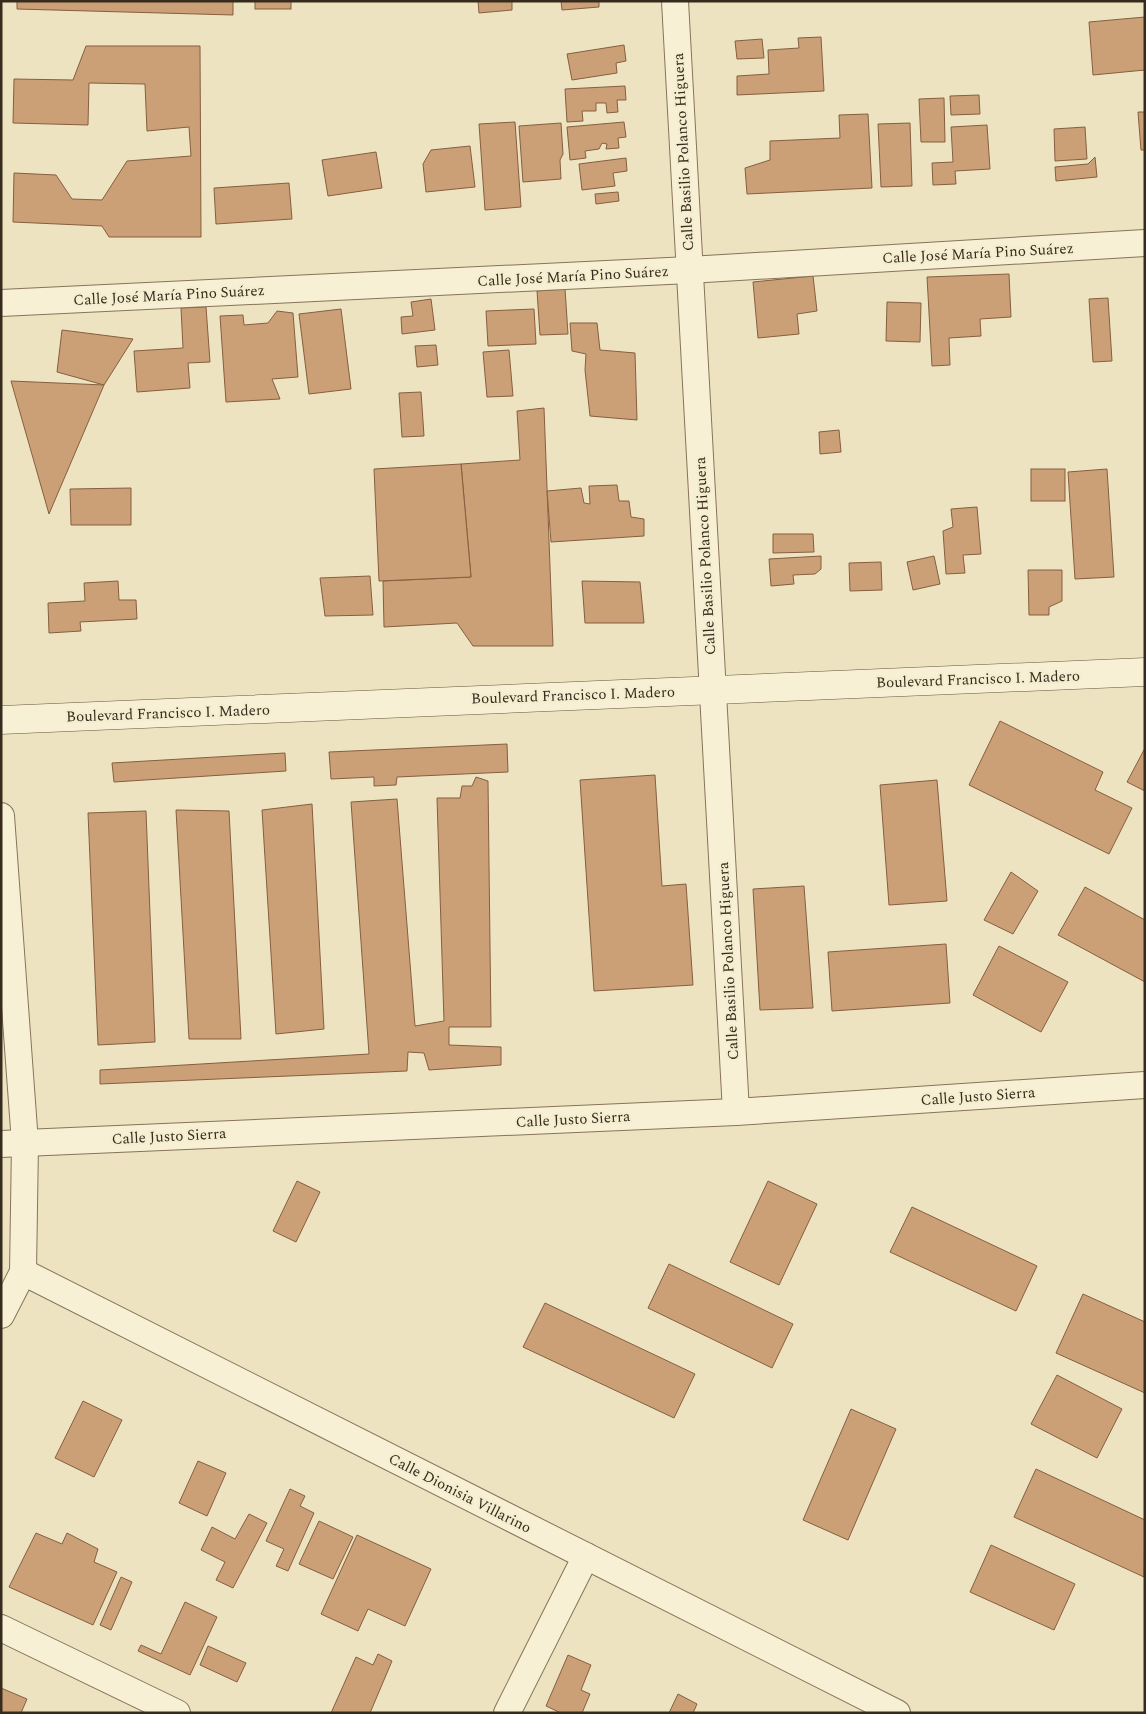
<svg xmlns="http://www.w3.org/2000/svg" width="1146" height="1714" viewBox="0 0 1146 1714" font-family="Spectral,serif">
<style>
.building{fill:#cba077;stroke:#855f3f}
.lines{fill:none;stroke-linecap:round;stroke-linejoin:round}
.street-casing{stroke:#867459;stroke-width:28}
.secondary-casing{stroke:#68553c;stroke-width:29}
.street{stroke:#f8f0d4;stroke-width:26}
.secondary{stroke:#f8f0d4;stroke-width:28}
.labels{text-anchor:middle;stroke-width:4.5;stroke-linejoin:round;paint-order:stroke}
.street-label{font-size:15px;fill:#362b1d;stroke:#f5edd0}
</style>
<rect width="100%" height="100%" fill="#ede3c1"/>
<!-- building -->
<g class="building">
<polygon points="17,1 233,1 233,15 17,9"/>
<rect x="255" y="1" width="36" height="8"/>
<polygon points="478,1 512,1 512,10 479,13"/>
<polygon points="561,1 599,1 599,7 562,10"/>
<polygon points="1145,17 1145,70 1093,75 1089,22"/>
<polygon points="821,37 824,91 737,95 737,76 769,74 768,50 799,48 798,38"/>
<polygon points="762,39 764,58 737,59 735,41"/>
<polygon points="624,45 626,61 616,63 617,73 572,80 567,54"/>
<polygon points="86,46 200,46 201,237 109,237 102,226 13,222 14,173 56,175 72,199 102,200 127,161 191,156 189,127 147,131 145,84 89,83 88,125 13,123 14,79 73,80"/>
<polygon points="625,86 626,100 617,100 618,112 607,113 606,103 596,103 596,111 582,111 583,121 567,122 565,89"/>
<polygon points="979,95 980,114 951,115 950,96"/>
<polygon points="944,98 945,142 921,142 919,99"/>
<polygon points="1138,112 1145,112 1145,150 1141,150"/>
<polygon points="868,114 872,188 747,194 745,168 770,160 770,141 840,138 839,115"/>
<polygon points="515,122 521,207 485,210 479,124"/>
<polygon points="624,122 626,137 618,138 619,148 606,149 607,144 602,143 599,149 585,151 586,158 570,160 567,127"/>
<polygon points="561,123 563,154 560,160 561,179 523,182 519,126"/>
<polygon points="910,123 912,186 881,187 878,124"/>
<polygon points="987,125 990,169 955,171 956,184 933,185 932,163 953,162 951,127"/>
<polygon points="1085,127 1087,159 1055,161 1054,129"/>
<polygon points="470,146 475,187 426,192 423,164 431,150"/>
<polygon points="376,152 382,188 328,196 322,160"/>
<polygon points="1095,157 1097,177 1056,181 1055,167 1088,164"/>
<polygon points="626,158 627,171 613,173 615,186 582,190 579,164"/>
<polygon points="289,183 292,219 216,224 214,188"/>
<polygon points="618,192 619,201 596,204 595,194"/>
<polygon points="1009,274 1011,317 980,319 981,336 949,338 950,365 932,366 927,277"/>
<polygon points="813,276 817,311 797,314 799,334 758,338 753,282"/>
<polygon points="565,289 568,334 540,335 537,291"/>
<polygon points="1108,298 1112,361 1093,362 1089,299"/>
<polygon points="431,299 435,330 402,334 401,317 413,316 411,302"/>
<polygon points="887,302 921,303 920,342 886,341"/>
<polygon points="206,307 210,362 188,363 190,388 137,392 134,351 183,348 181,308"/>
<polygon points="341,309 351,389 309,394 299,314"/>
<polygon points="534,309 536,344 488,346 486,311"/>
<polygon points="277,311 293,313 298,377 272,379 280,399 226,402 220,316 243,315 244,325 268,323"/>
<polygon points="570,323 597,323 600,350 635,353 637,420 590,416 585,370 586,354 572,351"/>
<polygon points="62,330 133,339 104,385 57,372"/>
<polygon points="436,345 438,365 417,367 415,346"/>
<polygon points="509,350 513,396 487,397 483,352"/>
<polygon points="11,381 104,385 49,514"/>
<polygon points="421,392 424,436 402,437 399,393"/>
<polygon points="544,408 553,646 473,646 457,623 384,627 383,581 471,577 461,464 520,460 517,411"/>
<polygon points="839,430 841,452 820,454 819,432"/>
<polygon points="461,464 471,577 379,581 374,469"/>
<rect x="1031" y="469" width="34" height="32"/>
<polygon points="1107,469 1114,577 1075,579 1068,472"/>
<polygon points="617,485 619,501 629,501 631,517 644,519 644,536 551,542 547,491 581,488 584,503 590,504 589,486"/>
<polygon points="131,488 131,525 71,525 70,489"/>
<polygon points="977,507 981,554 963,555 965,573 946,574 943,531 953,527 951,509"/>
<polygon points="773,534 813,534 814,552 773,553"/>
<polygon points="821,556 821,569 815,574 793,575 794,584 771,586 769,559"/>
<polygon points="934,556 940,584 913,590 907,562"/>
<polygon points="881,562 882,590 850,591 849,563"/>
<polygon points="1028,570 1062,570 1062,601 1049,607 1049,615 1029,615"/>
<polygon points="370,576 373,615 325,616 320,578"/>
<polygon points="118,581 119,600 136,600 137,619 80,622 81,631 49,633 48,603 85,601 84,583"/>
<polygon points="582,581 640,582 644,623 585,623"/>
<polygon points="1000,721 1103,772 1095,790 1132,808 1109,854 969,785"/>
<polygon points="507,744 508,772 397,777 396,785 374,786 374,777 331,779 329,752"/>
<polygon points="1145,748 1145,791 1127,782"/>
<polygon points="285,753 286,771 114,782 112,763"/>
<polygon points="655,775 662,886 686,884 693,985 594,991 580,780"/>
<polygon points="476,777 488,781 491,1027 449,1027 449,1045 501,1047 501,1065 429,1070 424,1053 408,1052 407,1071 100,1084 100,1070 369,1054 351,802 397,799 415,1026 444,1021 437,798 460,798 462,786 472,786"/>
<polygon points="937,780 947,901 889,905 880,785"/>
<polygon points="312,804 324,1029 276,1034 262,810"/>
<polygon points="176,810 229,811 241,1039 189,1039"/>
<polygon points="146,811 155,1042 98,1045 88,813"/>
<polygon points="1011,872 1038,891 1013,934 984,920"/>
<polygon points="804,886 813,1008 760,1010 753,889"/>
<polygon points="1085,887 1145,920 1145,982 1058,935"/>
<polygon points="946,944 950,1003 832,1011 828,952"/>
<polygon points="999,946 1068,982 1041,1032 973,995"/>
<polygon points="297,1181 320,1192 296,1242 273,1231"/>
<polygon points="768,1181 817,1204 779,1285 730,1262"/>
<polygon points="912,1207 1037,1266 1016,1311 890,1252"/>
<polygon points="669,1264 793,1324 772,1368 648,1308"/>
<polygon points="1083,1294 1145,1322 1145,1393 1056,1353"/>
<polygon points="545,1303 695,1374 674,1418 523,1347"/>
<polygon points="1057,1375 1122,1409 1097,1458 1031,1424"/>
<polygon points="83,1401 122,1420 94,1477 55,1458"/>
<polygon points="851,1409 896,1429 848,1540 803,1520"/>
<polygon points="198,1461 226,1473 207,1516 179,1503"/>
<polygon points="1036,1469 1145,1520 1144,1577 1014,1517"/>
<polygon points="290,1489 305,1496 300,1506 314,1513 288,1571 276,1566 284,1549 266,1541"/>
<polygon points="249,1514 267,1523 233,1588 216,1580 225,1562 201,1550 212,1527 235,1539"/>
<polygon points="319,1521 353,1537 333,1579 299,1564"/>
<polygon points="36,1533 62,1544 67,1533 98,1549 94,1562 117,1572 93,1625 9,1587"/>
<polygon points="357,1535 431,1569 405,1626 368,1609 358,1631 321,1614"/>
<polygon points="991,1545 1075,1584 1054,1630 970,1592"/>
<polygon points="121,1577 132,1582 111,1630 100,1625"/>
<polygon points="185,1602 217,1617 190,1675 138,1651 141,1645 161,1654"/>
<polygon points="208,1646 246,1663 237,1682 200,1665"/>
<polygon points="378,1654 392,1661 370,1713 331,1713 356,1657 373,1665"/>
<polygon points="568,1655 591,1665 581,1690 590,1694 582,1713 561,1713 546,1706"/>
<polygon points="1,1688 27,1699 21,1713 1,1713"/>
<polygon points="678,1694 697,1704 693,1713 669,1713"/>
</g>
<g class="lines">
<!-- street casing -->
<g class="street-casing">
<g id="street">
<polyline points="675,1 736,1112"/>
<polyline points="1,303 689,270 1145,243"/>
<polyline points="1,816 25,1143 23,1272 1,1315"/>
<polyline points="1,1144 736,1112 1145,1085"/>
<polyline points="23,1272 897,1713"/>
<polyline points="1,1628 177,1713"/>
<polyline points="507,1713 586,1556"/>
</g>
</g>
<!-- secondary casing -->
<g class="secondary-casing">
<polyline id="secondary" points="1,720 1145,672"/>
</g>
<!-- street -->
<use href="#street" class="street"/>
<!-- secondary -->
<use href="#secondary" class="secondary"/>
</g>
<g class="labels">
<!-- street labels -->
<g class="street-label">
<text transform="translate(683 152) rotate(-93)" y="5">Calle Basilio Polanco Higuera</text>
<text transform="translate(978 253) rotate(-3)" y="5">Calle José María Pino Suárez</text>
<text transform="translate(573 276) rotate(-3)" y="5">Calle José María Pino Suárez</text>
<text transform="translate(169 295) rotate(-3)" y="5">Calle José María Pino Suárez</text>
<text transform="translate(705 556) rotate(-93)" y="5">Calle Basilio Polanco Higuera</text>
<text transform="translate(978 679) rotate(-2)" y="5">Boulevard Francisco I. Madero</text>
<text transform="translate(573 695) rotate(-2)" y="5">Boulevard Francisco I. Madero</text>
<text transform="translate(168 713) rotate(-2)" y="5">Boulevard Francisco I. Madero</text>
<text transform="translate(728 961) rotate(-93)" y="5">Calle Basilio Polanco Higuera</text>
<text transform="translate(978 1096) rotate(-4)" y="5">Calle Justo Sierra</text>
<text transform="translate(573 1119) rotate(-3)" y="5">Calle Justo Sierra</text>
<text transform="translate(169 1136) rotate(-3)" y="5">Calle Justo Sierra</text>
<text transform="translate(460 1493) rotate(27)" y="5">Calle Dionisia Villarino</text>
</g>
</g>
<!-- border -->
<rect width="1146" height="1714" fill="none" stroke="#362b1d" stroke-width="5"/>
</svg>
